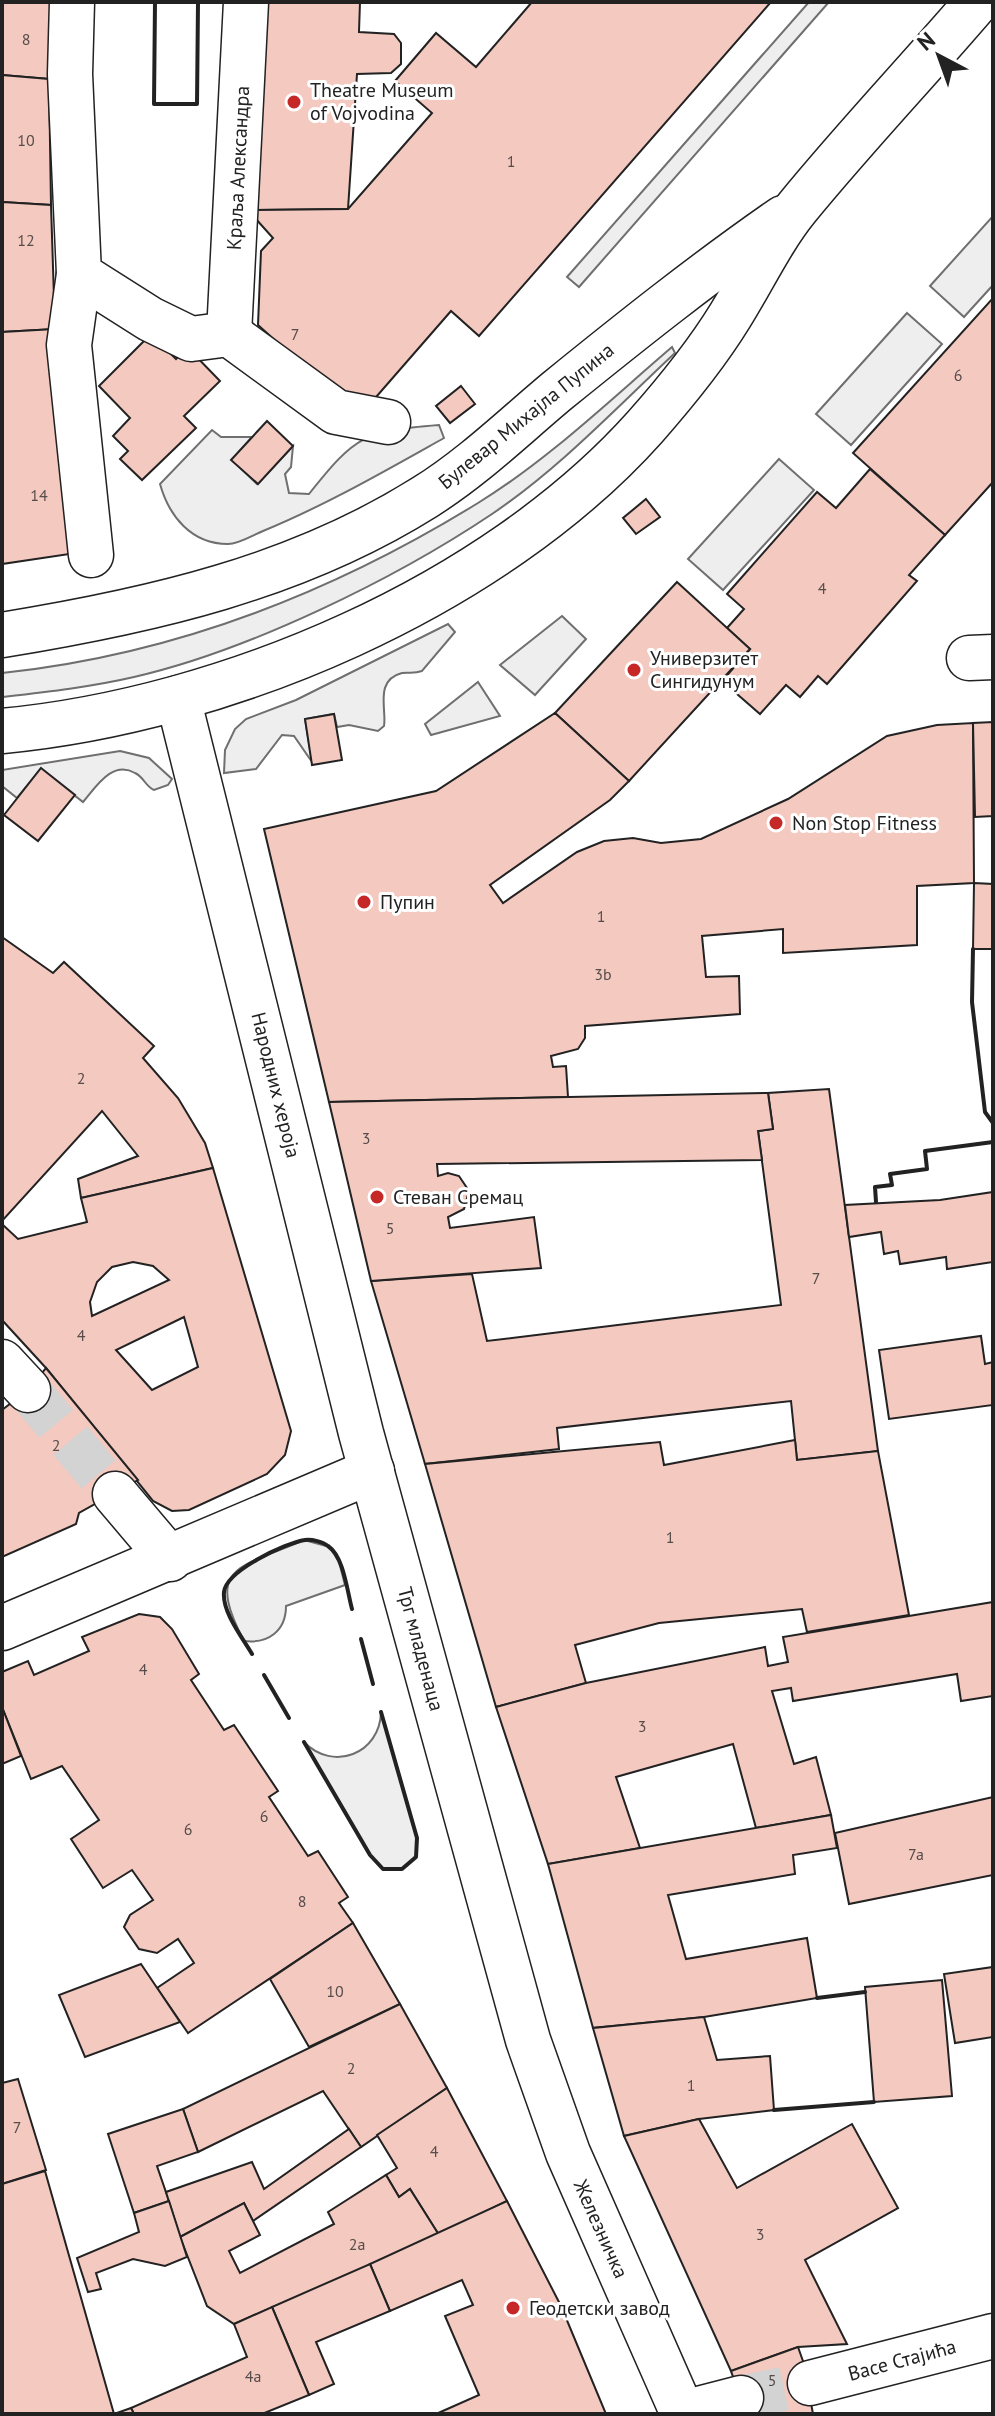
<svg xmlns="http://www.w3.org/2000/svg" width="995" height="2416" viewBox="0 0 995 2416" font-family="'PT Sans',sans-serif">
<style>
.green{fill:#eee;stroke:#6f6f6f;stroke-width:2}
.building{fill:#f3c9c0;stroke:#222;stroke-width:2;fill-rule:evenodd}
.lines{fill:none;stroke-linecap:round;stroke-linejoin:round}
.minor-tunnel{stroke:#d3d3d3;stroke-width:44;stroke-dasharray:44 22;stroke-linecap:butt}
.minor-casing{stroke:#222;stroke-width:47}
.major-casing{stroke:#222;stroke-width:47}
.minor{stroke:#fff;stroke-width:44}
.major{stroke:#fff;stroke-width:44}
.wall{stroke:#222;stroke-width:4}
.poi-dot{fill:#c62828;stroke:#fff;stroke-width:3}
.labels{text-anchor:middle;stroke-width:6;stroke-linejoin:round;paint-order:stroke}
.number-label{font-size:16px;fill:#564c4a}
.poi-label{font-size:20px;fill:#222;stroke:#fff;text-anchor:start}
.street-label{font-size:20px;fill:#222;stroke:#fff}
</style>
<rect width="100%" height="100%" fill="#fff"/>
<!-- green -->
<g class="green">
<polygon points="809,2 829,2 579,287 567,277"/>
<polygon points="993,216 993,285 964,317 930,286"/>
<polygon points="907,313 942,344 851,445 816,414"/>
<path d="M672 347 675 353C616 408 560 468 492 514 395 579 248 651 134 677 91 687 46 692 2 697V673C173 655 332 593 478 503 548 460 610 400 672 347Z"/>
<path d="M439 425 444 438C385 471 326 505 263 531 253 535 239 544 228 544 191 544 169 516 160 484L212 430 221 437H252L232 460 257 484 293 446 291 467 285 474 289 493 309 494C356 435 364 431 439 425Z"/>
<polygon points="779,459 814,490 723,590 688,559"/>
<polygon points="562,616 586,639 535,695 500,665"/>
<path d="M448 624 455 632 422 671C414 674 409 672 402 673 374 680 387 710 384 726L378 731 349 725 337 727 334 714 305 719 312 762 294 736 282 735 256 769 224 773 225 750 235 729 246 719 296 700Z"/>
<polygon points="478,682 500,716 431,735 425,724"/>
<path d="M120 751 149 758 172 779 168 785 154 790C145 786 144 777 135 773 112 760 96 787 83 802L41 769 17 798 2 786V770Z"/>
<path d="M304 1540 330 1547 338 1558 345 1585 286 1606C286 1631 268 1644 244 1641 204 1565 240 1568 304 1540Z"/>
<path d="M381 1712 417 1838 416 1857 402 1869H383L370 1855 304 1742C333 1772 380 1754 381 1712Z"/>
</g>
<!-- building -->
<g class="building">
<polygon points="2,2 52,2 49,79 2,75"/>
<polygon points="261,2 360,2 359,32 394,34 401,43 401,64 391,73 357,74 348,209 256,210"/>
<polygon points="532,2 771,2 479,336 451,311 370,404 348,406 258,325 261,251 273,238 255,218 256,210 348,209 432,113 395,81 436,33 476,67"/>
<polygon points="2,75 49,79 51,205 2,202"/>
<polygon points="2,202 51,205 55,329 2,332"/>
<polygon points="993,298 993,482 945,535 853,453"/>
<polygon points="55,329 83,552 2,564 2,332"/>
<polygon points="151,334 176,359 187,347 220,381 184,416 196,428 142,480 120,459 128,451 113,436 130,418 99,386"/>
<polygon points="461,386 475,404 450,423 436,406"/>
<polygon points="267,421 293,446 258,484 231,460"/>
<polygon points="870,469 945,535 909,575 917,581 827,684 818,676 800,697 786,685 760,714 722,681 750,649 727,628 744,609 727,594 817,492 836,508"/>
<polygon points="646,499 660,517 636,534 623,518"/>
<polygon points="677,582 750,649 629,781 555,713"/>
<polygon points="555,713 629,781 610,800 490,885 503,903 577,852 604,841 633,838 661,843 701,839 788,799 887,736 937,725 973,723 974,883 917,886 917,945 783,953 783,929 702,936 706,977 739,976 740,1014 585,1026 585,1038 578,1049 551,1056 553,1067 566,1066 568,1097 329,1102 264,829 436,791"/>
<polygon points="334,714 342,760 312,765 305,719"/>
<polygon points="993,722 993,816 975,817 973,723"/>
<polygon points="41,768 75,795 38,841 4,815"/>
<polygon points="974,883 993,884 993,949 973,949"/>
<polygon points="2,937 53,973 64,962 154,1046 143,1058 178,1098 205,1143 213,1168 81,1198 78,1179 138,1156 102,1111 2,1221"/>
<polygon points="829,1089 878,1451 797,1460 791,1401 557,1428 559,1449 425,1464 371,1281 472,1274 487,1341 781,1305 758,1131 773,1129 768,1093"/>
<polygon points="768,1093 773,1129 758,1131 762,1160 437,1164 438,1176 448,1173 459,1176 469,1191 464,1209 448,1217 450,1228 534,1217 541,1268 371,1281 329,1102"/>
<path d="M213 1168 291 1431 285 1455 267 1474 189 1510 172 1511 153 1501 46 1368 2 1320V1224L18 1239 87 1222 81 1198ZM133 1262 153 1266 169 1280 92 1316 90 1302 97 1282 112 1267ZM184 1317 198 1367 152 1390 116 1350Z"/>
<polygon points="993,1192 993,1262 947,1269 946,1257 900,1264 898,1251 884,1254 881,1232 849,1237 845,1205 940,1200"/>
<polygon points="981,1336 985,1364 993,1362 993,1405 889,1419 879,1350"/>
<polygon points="46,1368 138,1480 79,1513 76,1524 2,1557 2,1410 28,1390"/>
<polygon points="795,1440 797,1460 878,1451 909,1615 807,1632 802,1609 659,1623 575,1645 586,1683 496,1707 425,1464 660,1442 664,1465"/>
<polygon points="993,1602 993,1696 961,1701 957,1674 793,1701 791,1688 772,1691 794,1764 816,1757 831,1815 756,1828 733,1744 616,1777 640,1848 548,1864 496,1707 586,1683 765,1647 768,1666 788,1662 783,1637"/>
<polygon points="139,1614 160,1617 172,1629 199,1674 191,1680 224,1730 234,1725 278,1791 269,1797 308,1856 318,1851 348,1897 339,1903 353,1923 188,2033 157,1988 194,1963 178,1939 157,1953 139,1949 124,1927 130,1915 153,1900 132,1870 103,1888 71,1839 99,1820 62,1766 31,1779 2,1707 2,1672 28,1661 34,1675 89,1651 82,1637"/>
<polygon points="2,1707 21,1756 2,1764"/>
<polygon points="993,1797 993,1875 849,1904 835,1833"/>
<polygon points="831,1815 837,1848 793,1855 795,1874 668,1895 686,1959 807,1938 817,1998 704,2017 593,2028 548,1864"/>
<polygon points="353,1923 400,2004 309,2047 270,1979"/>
<polygon points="141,1964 180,2022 85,2057 59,1995"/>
<polygon points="993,1967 993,2037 955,2043 944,1974"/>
<polygon points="942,1980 952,2096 874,2102 865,1987"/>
<polygon points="400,2004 447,2088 361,2147 323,2091 198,2152 183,2109"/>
<polygon points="704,2017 717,2060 770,2056 774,2110 699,2119 624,2136 593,2028"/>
<polygon points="18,2079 46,2170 2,2184 2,2083"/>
<polygon points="447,2088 507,2201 439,2235 410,2189 399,2197 386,2175 397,2168 377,2135"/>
<polygon points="183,2109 198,2152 157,2166 169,2201 134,2213 108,2134"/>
<polygon points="699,2119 737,2188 852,2124 898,2208 805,2260 847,2344 798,2347 731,2371 624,2136"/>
<polygon points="349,2129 361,2147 253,2221 244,2203 180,2237 166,2192 252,2162 264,2189"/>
<polygon points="45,2171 114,2414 2,2414 2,2184"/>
<polygon points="386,2175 399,2197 410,2189 439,2235 234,2324 207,2306 180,2237 244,2203 260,2235 229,2251 240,2273 334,2224 328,2212"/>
<polygon points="169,2201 187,2257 165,2266 133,2259 96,2273 101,2289 88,2292 77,2258 139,2232 134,2213"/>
<polygon points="507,2201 561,2306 606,2414 436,2414 479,2395 445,2316 473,2305 462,2280 390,2311 370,2264"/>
<polygon points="370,2264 390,2311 316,2342 334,2384 309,2395 272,2307"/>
<polygon points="272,2307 309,2395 262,2414 134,2414 131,2408 247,2357 234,2324"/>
<polygon points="798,2347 804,2364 813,2414 746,2414 731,2371"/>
<polygon points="131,2408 134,2414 113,2414 114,2414"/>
</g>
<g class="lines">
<!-- minor-tunnel -->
<g class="minor-tunnel">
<polyline points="28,1390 115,1494"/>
<polyline points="741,2398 810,2383"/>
</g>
<!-- minor casing -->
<g class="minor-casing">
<g id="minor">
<polyline points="72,2 70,74 79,274 150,319 191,339 229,334 336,412 388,422"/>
<polyline points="79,274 69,345 91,555"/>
<polyline points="229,334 246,2"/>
<polyline points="969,658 993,657"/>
<polyline points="178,698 361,1433 528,2040 568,2153 683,2414"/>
<polyline points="2,1362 28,1390"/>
<polyline points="115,1494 170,1559"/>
<polyline points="2,1628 372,1471"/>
<polyline points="810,2383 993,2336"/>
<polyline points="683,2413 741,2398"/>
</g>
</g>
<!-- major casing -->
<g class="major-casing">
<g id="major">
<path d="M2 635C150 611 296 578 425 497 473 467 514 427 557 391 631 331 705 272 783 218"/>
<path d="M2 731C226 710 493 597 645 427 675 393 706 355 730 316 752 281 771 240 797 208 855 137 918 71 977 2"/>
</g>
</g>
<!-- minor -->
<use href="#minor" class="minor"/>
<!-- major -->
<use href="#major" class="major"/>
<!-- wall -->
<g class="wall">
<polyline points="155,2 154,104 197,104 198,2"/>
<polyline points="973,949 972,1002 985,1112 993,1123"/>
<polyline points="876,1202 875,1187 892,1185 890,1174 927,1169 925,1151 993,1142"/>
<polyline points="361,1639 373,1684"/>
<path d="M252 1654C242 1637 222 1612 224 1592 226 1571 285 1543 305 1540 312 1539 323 1542 328 1546 344 1557 347 1591 352 1609"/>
<polyline points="264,1675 289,1718"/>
<polyline points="304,1742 370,1855 383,1869 402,1869 416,1857 417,1838 381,1712"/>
<polyline points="817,1998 865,1992"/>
<polyline points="774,2110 874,2102"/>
</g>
</g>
<!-- markers -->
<g class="poi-dot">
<circle cx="294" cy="102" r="8"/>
<circle cx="634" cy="670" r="8"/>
<circle cx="776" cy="823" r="8"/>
<circle cx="364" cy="902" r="8"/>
<circle cx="377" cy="1197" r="8"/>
<circle cx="513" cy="2308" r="8"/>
</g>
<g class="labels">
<!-- number labels -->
<g class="number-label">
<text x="26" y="45">8</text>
<text x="26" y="146">10</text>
<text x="511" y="167">1</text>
<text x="26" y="246">12</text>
<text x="295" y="340">7</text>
<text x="958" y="381">6</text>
<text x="39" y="501">14</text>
<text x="822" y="594">4</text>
<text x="601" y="922">1</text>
<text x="603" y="980">3b</text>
<text x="81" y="1084">2</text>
<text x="366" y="1144">3</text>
<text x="390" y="1234">5</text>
<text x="816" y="1284">7</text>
<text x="81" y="1341">4</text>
<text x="56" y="1451">2</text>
<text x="670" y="1543">1</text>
<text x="143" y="1675">4</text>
<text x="642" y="1732">3</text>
<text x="264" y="1822">6</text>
<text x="188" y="1835">6</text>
<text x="916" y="1860">7a</text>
<text x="302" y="1907">8</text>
<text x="335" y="1997">10</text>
<text x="351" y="2074">2</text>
<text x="691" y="2091">1</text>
<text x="17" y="2133">7</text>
<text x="434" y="2157">4</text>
<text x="760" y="2240">3</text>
<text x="357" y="2250">2a</text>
<text x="253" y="2382">4a</text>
<text x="772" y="2386">5</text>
</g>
<!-- poi labels -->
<g class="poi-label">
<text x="310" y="97">Theatre Museum<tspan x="310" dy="23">of Vojvodina</tspan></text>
<text x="650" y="665">Универзитет<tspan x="650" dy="23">Сингидунум</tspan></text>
<text x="792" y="830">Non Stop Fitness</text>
<text x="380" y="909">Пупин</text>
<text x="393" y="1204">Стеван Сремац</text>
<text x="529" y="2315">Геодетски завод</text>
</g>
<!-- street labels -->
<g class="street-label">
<text transform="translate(238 168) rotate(-87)" y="7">Краља Александра</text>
<text transform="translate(526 416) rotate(-39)" y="7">Булевар Михајла Пупина</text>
<text transform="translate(276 1085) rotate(76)" y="7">Народних хероја</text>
<text transform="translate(421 1649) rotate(75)" y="7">Трг младенаца</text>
<text transform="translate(601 2229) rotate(66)" y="7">Железничка</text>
<text transform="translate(902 2360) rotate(-15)" y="7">Васе Стајића</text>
</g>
</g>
<!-- border -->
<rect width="995" height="2416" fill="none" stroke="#222222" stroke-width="8"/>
<!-- north arrow -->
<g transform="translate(939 56) rotate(319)" stroke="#ffffff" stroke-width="6" paint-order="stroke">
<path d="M0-6L14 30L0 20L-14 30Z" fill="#222222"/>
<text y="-12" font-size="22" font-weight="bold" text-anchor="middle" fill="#222222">N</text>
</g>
</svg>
